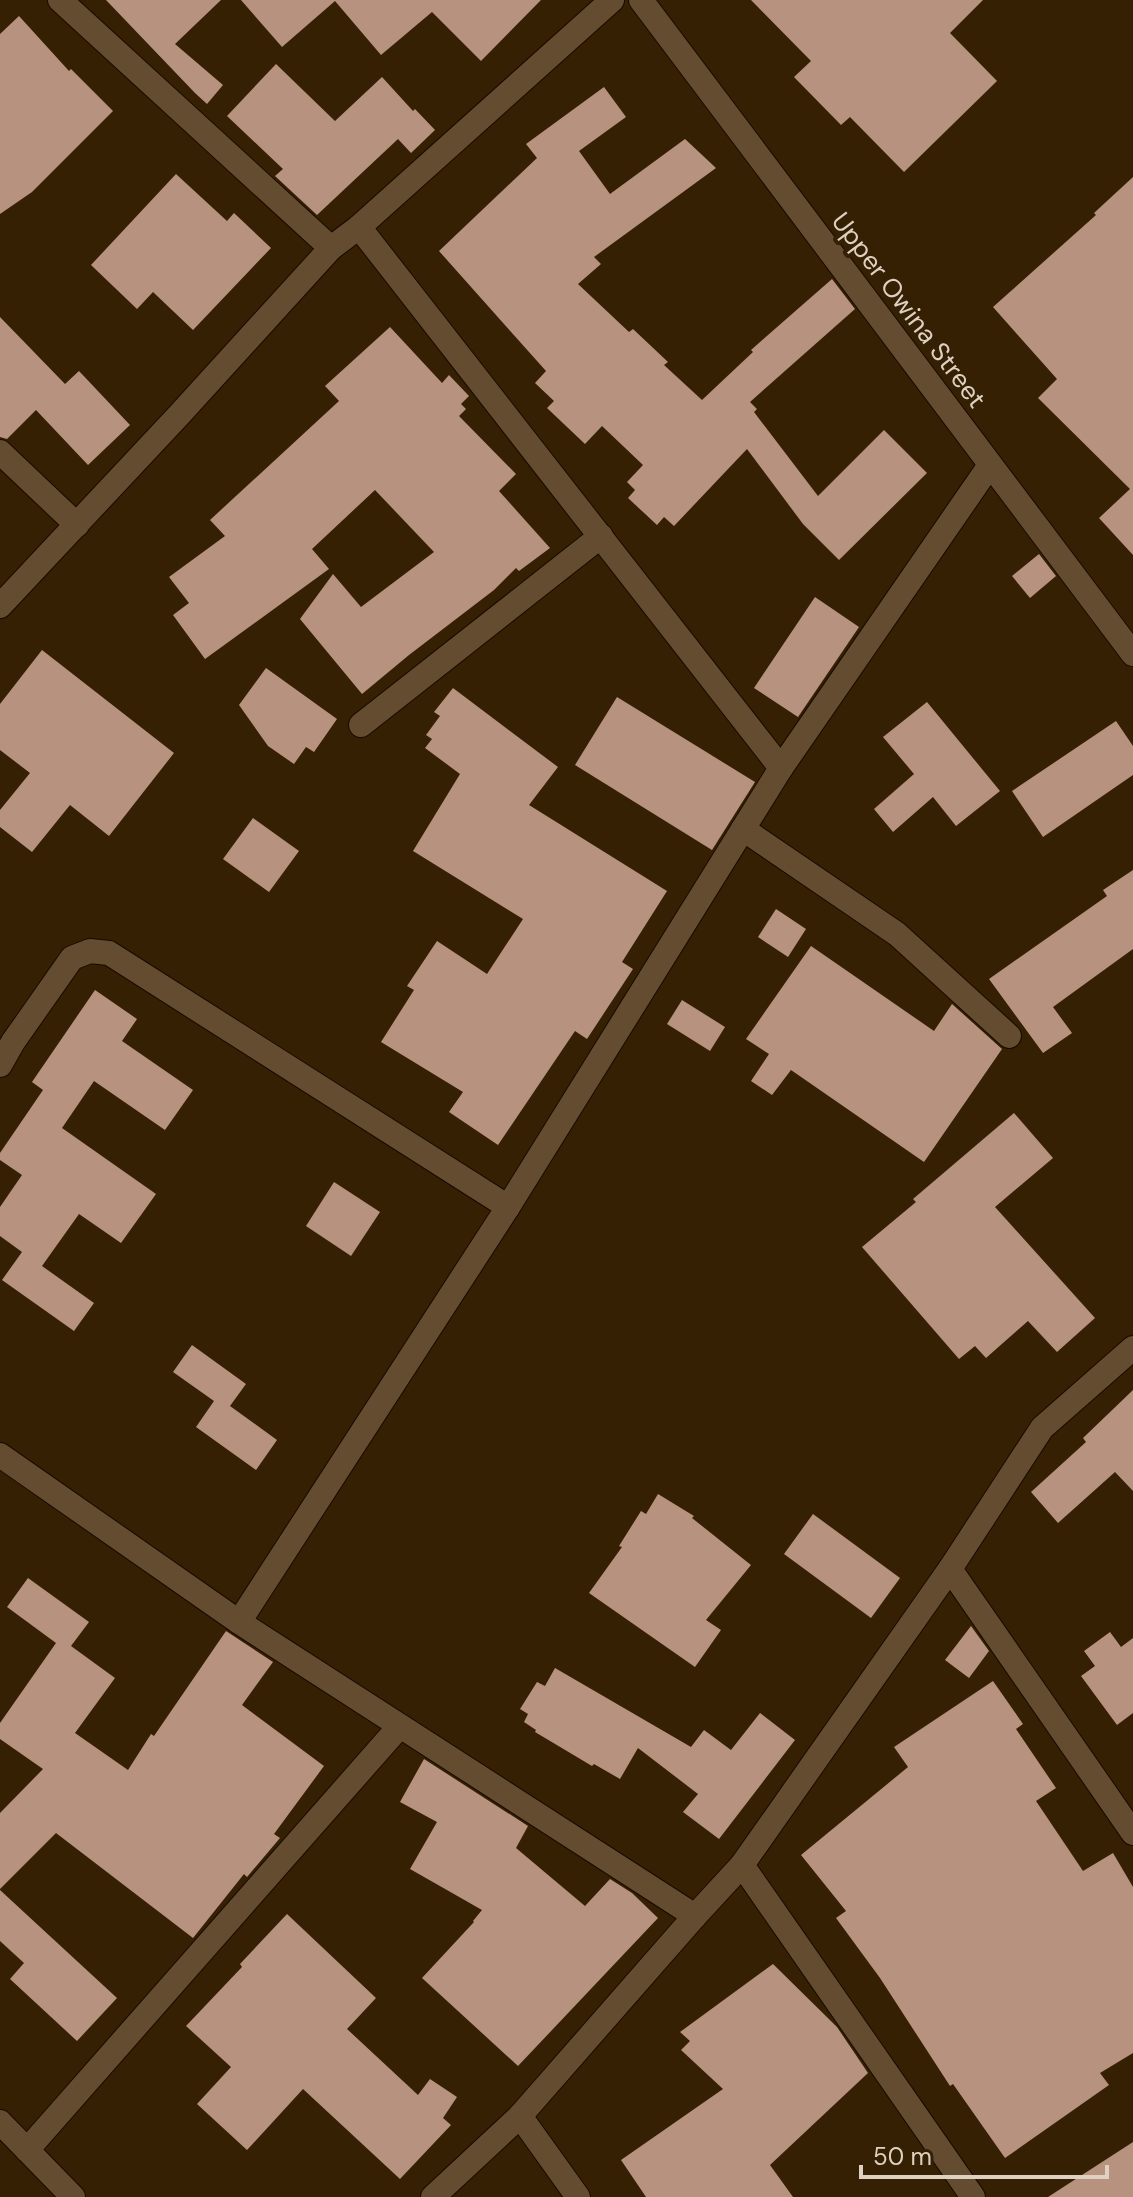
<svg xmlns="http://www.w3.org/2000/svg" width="1133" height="2197" viewBox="0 0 1133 2197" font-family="'DM Sans',sans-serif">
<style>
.building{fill:#b7937f}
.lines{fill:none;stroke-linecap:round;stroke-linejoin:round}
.minor-casing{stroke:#190a00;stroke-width:26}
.minor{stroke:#644c31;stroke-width:24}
.labels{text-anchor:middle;stroke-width:8;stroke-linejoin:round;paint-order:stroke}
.street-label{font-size:26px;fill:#dfd1c2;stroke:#352004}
</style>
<rect width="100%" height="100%" fill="#352004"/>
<!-- building -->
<g class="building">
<polygon points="106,0 221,0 175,44 223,85 207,104 195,93"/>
<polygon points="241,0 541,0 481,61 432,12 381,55 335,1 282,47"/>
<polygon points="751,0 983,0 950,33 997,81 904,172 850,117 841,125 794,77 811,61"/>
<polygon points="19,16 69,71 71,69 113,111 32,192 0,214 0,34"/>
<polygon points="276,64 335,121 382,77 413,111 415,109 435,130 411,153 398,139 317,215 275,176 283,169 227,116"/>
<polygon points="604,87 626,117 579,151 610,194 685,139 716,168 594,257 601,264 578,284 629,332 633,329 668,362 664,365 702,400 753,352 751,350 832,279 855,309 750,402 757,409 754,412 818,496 884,430 927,473 839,560 803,524 747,449 674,526 664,517 657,525 628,498 635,490 627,482 643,465 602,426 585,444 547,408 554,401 535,383 546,371 439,251 537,158 526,144"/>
<polygon points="176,174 227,221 234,213 271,248 193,330 153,292 137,309 91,265"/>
<polygon points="1133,177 1133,555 1099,518 1130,489 1038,398 1057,379 993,307 1096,215 1094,213"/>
<polygon points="0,317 65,384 79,371 130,425 88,465 36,410 7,439 0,437"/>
<polygon points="390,327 442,383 449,375 469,396 461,404 466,409 459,416 516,474 499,491 550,548 519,571 516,568 494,590 409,655 362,694 300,619 333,574 361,607 434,552 375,490 312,549 329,569 205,659 173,615 189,603 169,577 225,536 210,520 339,401 325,386"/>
<polygon points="1039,554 1056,576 1030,598 1012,576"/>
<polygon points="815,597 859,627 798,717 754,688"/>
<polygon points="42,650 174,753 109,836 70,805 32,852 0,827 0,810 30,773 0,750 0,704"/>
<polygon points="266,668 337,719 314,752 306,747 294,764 268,746 239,705"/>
<polygon points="453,688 558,767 529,805 667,891 622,962 633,969 587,1039 575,1031 498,1145 449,1112 463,1092 381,1042 414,990 407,986 437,941 487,974 523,919 413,851 460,774 425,748 432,739 426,735 440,716 434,712"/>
<polygon points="617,697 755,782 712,850 575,765"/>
<polygon points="927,702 1000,791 956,826 933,797 893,832 874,809 914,774 883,737"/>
<polygon points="1116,721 1133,746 1133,775 1043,837 1012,791"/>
<polygon points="253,818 299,851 269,892 223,859"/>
<polygon points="1133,870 1133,949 1053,1007 1072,1033 1043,1053 989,979 1107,896 1103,890"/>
<polygon points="776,909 806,929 788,957 758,937"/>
<polygon points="811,946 934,1031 952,1004 1002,1049 924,1162 791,1070 772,1095 751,1081 769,1054 746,1039"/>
<polygon points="95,990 137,1019 122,1041 193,1090 165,1130 94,1081 62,1128 156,1194 121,1243 79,1214 42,1266 94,1303 74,1331 2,1280 22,1252 0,1236 0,1207 22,1175 0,1160 0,1153 43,1090 32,1082"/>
<polygon points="682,1000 725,1027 710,1051 667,1024"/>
<polygon points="1014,1113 1053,1158 995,1207 1095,1318 1057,1352 1028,1321 986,1358 975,1346 959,1359 862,1247 916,1202 913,1199"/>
<polygon points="334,1182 380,1212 351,1256 306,1226"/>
<polygon points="192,1345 246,1384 230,1406 277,1440 256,1470 196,1427 214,1401 173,1372"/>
<polygon points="1133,1390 1133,1491 1115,1472 1058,1523 1031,1492 1086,1442 1083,1438"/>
<polygon points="658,1494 694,1516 692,1518 751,1565 706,1620 721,1630 695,1667 589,1593 622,1547 619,1546 641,1511 646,1514"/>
<polygon points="813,1514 900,1578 871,1618 784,1554"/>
<polygon points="28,1578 89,1622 71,1646 115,1678 75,1733 128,1770 151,1734 154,1736 226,1631 273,1662 242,1705 324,1766 274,1834 280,1838 247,1877 244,1874 193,1938 56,1833 0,1889 0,1813 43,1769 0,1739 0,1723 56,1643 7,1607"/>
<polygon points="971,1626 989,1651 969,1678 945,1660"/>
<polygon points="1110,1632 1121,1647 1133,1638 1133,1713 1117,1725 1081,1676 1095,1666 1084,1651"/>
<polygon points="555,1668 691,1747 704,1730 731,1750 760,1713 795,1740 719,1839 683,1812 698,1794 638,1748 620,1779 594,1764 592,1766 535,1732 536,1730 524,1722 528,1714 520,1709 537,1682 545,1686"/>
<polygon points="993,1681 1023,1724 1016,1729 1056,1788 1036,1801 1083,1871 1113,1853 1133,1887 1133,2053 1100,2073 1109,2085 1005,2158 953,2084 950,2086 880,1978 836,1918 846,1911 801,1855 908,1767 894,1747"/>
<polygon points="424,1759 528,1826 516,1848 585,1906 610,1879 632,1893 658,1918 518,2066 422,1978 474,1922 473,1921 482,1910 410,1869 437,1822 400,1802"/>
<polygon points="0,1890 117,1998 77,2041 10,1979 24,1963 0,1941"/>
<polygon points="287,1914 376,1998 347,2029 418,2095 430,2079 457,2097 443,2118 451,2125 400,2179 303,2089 247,2150 197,2104 231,2067 186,2026 242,1967 240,1964"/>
<polygon points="773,1964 837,2027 868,2073 770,2165 793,2197 646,2197 621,2160 723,2089 681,2050 690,2041 680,2032"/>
<polygon points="1133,2142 1133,2197 1048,2197"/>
</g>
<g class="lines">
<!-- minor casing -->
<g class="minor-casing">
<g id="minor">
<polyline points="60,0 331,248"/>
<polyline points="641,0 1133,654"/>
<polyline points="359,227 781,768"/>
<polyline points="0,452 77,525"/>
<polyline points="0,606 179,415 331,248 359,227 612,0"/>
<polyline points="361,725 601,536"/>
<polyline points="743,829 897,934 1009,1036"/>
<polyline points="0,1065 13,1042 72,958 90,951 109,953 508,1207"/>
<polyline points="0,1455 239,1622 695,1916"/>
<polyline points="950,1569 1133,1833"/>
<polyline points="239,1622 508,1207 781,768 990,465"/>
<polyline points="742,1865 973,2197"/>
<polyline points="520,2116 578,2197"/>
<polyline points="0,2122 73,2197"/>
<polyline points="27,2150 399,1727"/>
<polyline points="433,2197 520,2116 695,1916 742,1865 950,1569 1042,1428 1133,1348"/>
</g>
</g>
<!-- minor -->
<use href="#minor" class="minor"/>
</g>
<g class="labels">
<!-- street labels -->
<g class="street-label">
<text transform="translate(909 310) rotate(53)" y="9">Upper Owina Street</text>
</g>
</g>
<!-- scale -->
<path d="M861 2165v12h246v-12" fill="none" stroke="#dfd1c2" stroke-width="4"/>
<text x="873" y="2165" font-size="24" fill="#dfd1c2" stroke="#352004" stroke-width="6" paint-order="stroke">50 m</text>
</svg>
